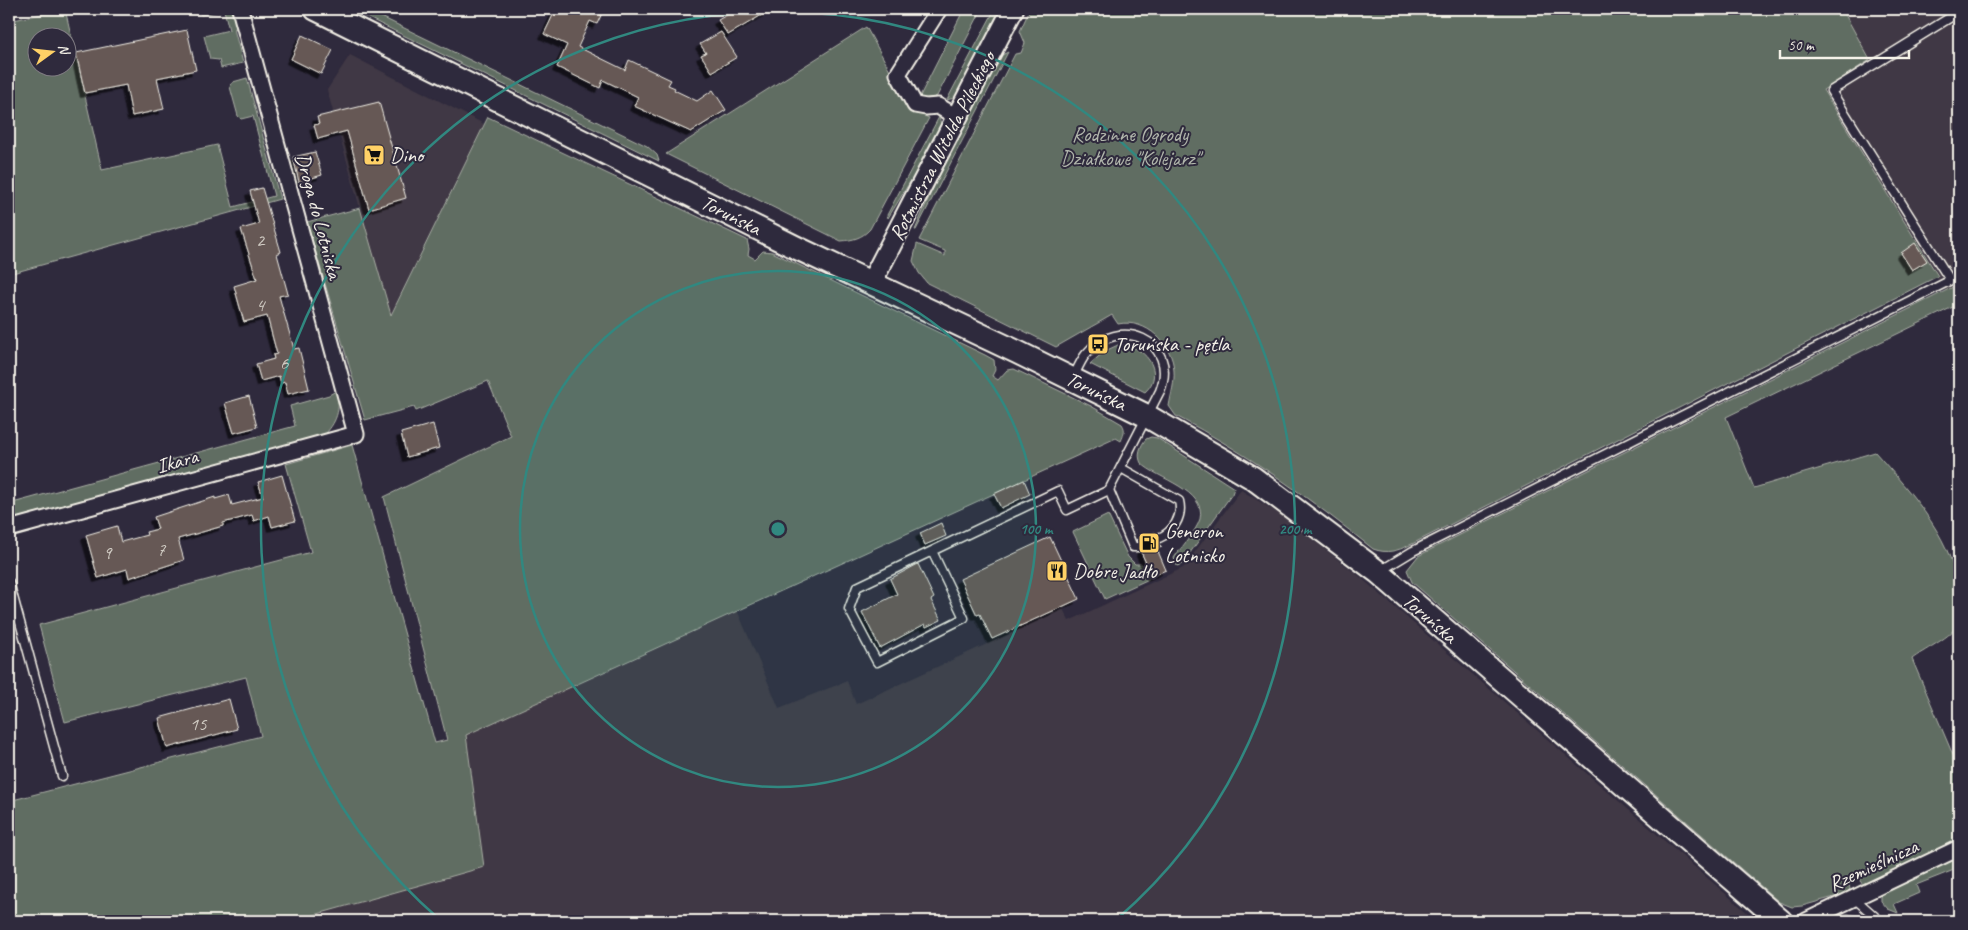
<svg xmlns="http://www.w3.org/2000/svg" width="1968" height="930" viewBox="0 0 1968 930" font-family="Caveat,sans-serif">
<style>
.built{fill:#403844}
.green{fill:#606d62;stroke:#aaafa5;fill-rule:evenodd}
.building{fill:#665955;stroke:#f4f1e8;filter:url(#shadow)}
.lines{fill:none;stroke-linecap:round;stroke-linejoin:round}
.service-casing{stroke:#f4f1e8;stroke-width:11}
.minor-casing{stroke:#f4f1e8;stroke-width:19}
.tertiary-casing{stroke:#f4f1e8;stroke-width:24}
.secondary-casing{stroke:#f4f1e8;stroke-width:26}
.service{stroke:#2f2a3d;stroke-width:8}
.minor{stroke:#2f2a3d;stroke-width:15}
.tertiary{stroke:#2f2a3d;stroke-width:20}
.secondary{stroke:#2f2a3d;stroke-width:22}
.ring{fill:none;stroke:#318880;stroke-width:2.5}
.labels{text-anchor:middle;stroke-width:4;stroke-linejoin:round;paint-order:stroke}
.number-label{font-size:19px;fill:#d0cbc3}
.park-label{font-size:21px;fill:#b1b6ac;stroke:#2f2a3d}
.street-label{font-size:21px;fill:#f4f1e8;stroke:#2f2a3d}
.poi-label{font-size:21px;fill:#f4f1e8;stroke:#2f2a3d;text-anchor:start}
.centre{fill:#318880;stroke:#2f2a3d;stroke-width:2.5}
.ring-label{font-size:15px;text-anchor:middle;font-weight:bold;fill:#318880;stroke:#2f2a3d;stroke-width:4;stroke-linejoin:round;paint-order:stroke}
</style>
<defs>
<filter id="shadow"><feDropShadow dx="-4.5" dy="4.5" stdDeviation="0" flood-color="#0009"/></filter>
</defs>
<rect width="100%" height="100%" fill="#2f2a3d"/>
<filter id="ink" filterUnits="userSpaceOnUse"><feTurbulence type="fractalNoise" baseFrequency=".02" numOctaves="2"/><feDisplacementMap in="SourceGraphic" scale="10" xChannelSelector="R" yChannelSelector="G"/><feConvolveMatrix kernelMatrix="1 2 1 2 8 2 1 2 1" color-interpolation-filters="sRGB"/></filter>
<g filter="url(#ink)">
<!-- built -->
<g class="built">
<polygon points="1842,9 1959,9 1959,284 1945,291 1823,90 1870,60"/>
<polygon points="350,55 484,124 390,316 327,90"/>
<polygon points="1241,490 1281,515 1359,576 1757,921 293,921 484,867 466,735 737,610 779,708 847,681 856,704 1063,609 1069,621 1183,568"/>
</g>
<!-- green -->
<g class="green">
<path d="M65 9 102 170 217 145 233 207 274 196 253 116 241 119 238 116 230 87 233 82 247 78 280 199 9 274V21ZM38 38H68V68H38Z"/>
<polygon points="196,9 233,9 238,28 234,29 243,63 221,68 219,60 210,59 204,36 229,30 224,10 201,15"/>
<polygon points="350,9 365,9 647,146 657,155 659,161"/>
<polygon points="964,9 982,9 937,96 924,103 918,100"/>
<polygon points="995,9 1001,9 957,97 947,100"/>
<path d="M1030 9H1842L1870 60 1823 90 1938 276 1410 545C1397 551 1387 554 1373 549 1311 499 1247 453 1176 416L1169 406C1171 394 1175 382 1174 371 1173 344 1146 318 1118 324L1112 315 1056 347 927 283 919 273 913 261 917 244 945 256V251L919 240 1015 54 1021 53 1025 43 1020 31Z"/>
<path d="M866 27 912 110 929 118 870 229C862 238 853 240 841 241L666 154Z"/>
<polygon points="1008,52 916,230 915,230 942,167 998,57"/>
<path d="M488 117 747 240 749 249 748 255 755 259 763 251 772 252 985 355 994 360 995 370 992 376 998 380 1007 370 1014 369 1091 406 1122 424C1126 430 1124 434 1121 441L1116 438 466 735 484 867 293 921H9V801L261 736 246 677 65 722 39 625 311 552 286 464 352 445 435 743 447 740 384 497 511 436 488 381 416 411 414 407 365 420 307 222 360 208 391 315Z"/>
<polygon points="939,117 941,124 924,159 888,218 887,215"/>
<path d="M1959 284V304L1726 417 1754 488 1875 452C1911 493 1959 544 1959 602 1959 611 1961 620 1955 628 1949 638 1922 651 1912 659L1959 769V841L1863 885 1856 875 1847 878 1850 889 1845 894 1802 906 1792 907 1779 902 1412 582 1407 570 1418 556Z"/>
<path d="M1118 345C1143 343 1167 372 1145 392L1090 364 1105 351Z"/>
<path d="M336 391C342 408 336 424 323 436L9 520V504L295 426 290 406 329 395Z"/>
<path d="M1151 437 1157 438 1234 488 1232 494 1182 564 1177 566 1174 558C1181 547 1196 532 1200 519 1207 490 1157 479 1141 463 1137 455 1140 446 1146 439Z"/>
<polygon points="1108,515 1128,557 1135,564 1142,564 1149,579 1105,599 1073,532"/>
<polygon points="1959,855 1959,868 1916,885 1919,893 1894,904 1898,913 1888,909 1881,901 1881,895 1886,891"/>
<polygon points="1848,914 1858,916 1866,921 1827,921 1837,916"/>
</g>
<!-- building -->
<g class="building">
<polygon points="556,9 604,9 597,24 590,21 578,47 625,70 629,60 671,80 668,85 675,88 674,90 697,101 713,90 726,110 691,132 634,106 638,97 603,80 600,88 557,67 567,45 544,34"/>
<polygon points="737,9 772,9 728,35 718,20"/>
<polygon points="187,30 196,70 157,78 164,109 132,116 126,85 85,93 76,53"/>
<polygon points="721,32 737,57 712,72 701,55 706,53 700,44"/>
<polygon points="302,35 333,50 321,74 291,59"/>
<polygon points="379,102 406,198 369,209 347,131 318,139 314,125 319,124 317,117"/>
<polygon points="315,152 322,175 299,182 293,157"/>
<polygon points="262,188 281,252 277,254 288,294 279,296 294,349 299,348 309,389 288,394 285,382 281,383 279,376 261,381 256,364 274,359 273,355 277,354 267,316 244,322 234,286 257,279 241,229 259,224 250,191"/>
<polygon points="1915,243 1927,261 1912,270 1901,253"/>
<polygon points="249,396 257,427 234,433 225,403"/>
<polygon points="433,424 439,448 407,457 401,433"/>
<polygon points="282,475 295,521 272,527 269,516 254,521 252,515 223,523 223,526 178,539 184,560 129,578 127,569 98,578 86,535 117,526 121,542 147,535 146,532 158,529 154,517 215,497 215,499 229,495 232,505 263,497 258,482"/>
<polygon points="1024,480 1030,494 1001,508 994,494"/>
<polygon points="941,523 946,536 925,545 920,533"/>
<polygon points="1155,532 1154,540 1162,547 1157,549 1166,570 1152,576 1141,552 1143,545 1136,540"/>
<polygon points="1050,537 1079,599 992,639 980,614 977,615 960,579"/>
<polygon points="918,564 934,598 931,600 941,620 926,627 925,624 880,648 862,612 897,594 890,579"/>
<polygon points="229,699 237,729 167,748 159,718"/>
</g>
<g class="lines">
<!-- service casing -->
<g class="service-casing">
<g id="service">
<polyline points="1950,280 1831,91 1959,12"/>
<path d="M1121 468 1179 501C1183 517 1173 532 1159 538"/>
<polyline points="1109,490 1133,547 1138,547"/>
<path d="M932 551 857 587 849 609 877 662 964 618 932 551 1058 491 1067 510 1109 490 1160 391C1180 340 1118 315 1086 354 1081 360 1077 370 1073 378"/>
<polyline points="1380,571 1413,551 1959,276"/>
<polyline points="9,582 62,776"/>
<polyline points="1854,898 1880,921"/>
</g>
</g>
<!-- minor casing -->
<g class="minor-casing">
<g id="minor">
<polyline points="939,9 898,74 915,105 926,107 938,106 957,117"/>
<polyline points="9,529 356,434 240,9"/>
<polyline points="1806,921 1959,848"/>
</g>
</g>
<!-- tertiary casing -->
<g class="tertiary-casing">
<polyline id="tertiary" points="871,283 1013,9"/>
</g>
<!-- secondary casing -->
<g class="secondary-casing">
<polyline id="secondary" points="316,9 795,247 1017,352 1147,416 1253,478 1378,572 1781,921"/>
</g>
<!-- service -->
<use href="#service" class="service"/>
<!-- minor -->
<use href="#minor" class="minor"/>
<!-- tertiary -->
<use href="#tertiary" class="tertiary"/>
<!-- secondary -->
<use href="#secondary" class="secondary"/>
</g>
</g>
<!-- distance rings -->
<circle cx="778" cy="529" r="258" fill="#318880" fill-opacity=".12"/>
<g class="ring">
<circle cx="778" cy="529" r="258"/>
<path d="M439 919A517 517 0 1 1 1117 919"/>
</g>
<!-- icons -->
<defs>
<g id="supermarket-square" transform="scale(1.125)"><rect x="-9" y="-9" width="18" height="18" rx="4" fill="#ffd166" stroke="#2f2a3d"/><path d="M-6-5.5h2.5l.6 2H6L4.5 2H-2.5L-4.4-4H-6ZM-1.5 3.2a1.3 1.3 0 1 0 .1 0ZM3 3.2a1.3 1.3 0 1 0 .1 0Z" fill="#111"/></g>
<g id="bus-square" transform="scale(1.125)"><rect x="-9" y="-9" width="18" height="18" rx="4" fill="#ffd166" stroke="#2f2a3d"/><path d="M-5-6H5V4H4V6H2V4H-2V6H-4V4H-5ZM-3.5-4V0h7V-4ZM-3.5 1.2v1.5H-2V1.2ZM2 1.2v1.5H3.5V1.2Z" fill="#111"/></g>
<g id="fuel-square" transform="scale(1.125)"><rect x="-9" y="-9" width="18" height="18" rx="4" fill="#ffd166" stroke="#2f2a3d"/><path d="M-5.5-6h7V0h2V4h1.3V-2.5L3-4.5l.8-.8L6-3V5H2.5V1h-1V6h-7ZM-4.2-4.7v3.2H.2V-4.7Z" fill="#111"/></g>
<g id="restaurant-square" transform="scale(1.125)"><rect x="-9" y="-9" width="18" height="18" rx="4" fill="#ffd166" stroke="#2f2a3d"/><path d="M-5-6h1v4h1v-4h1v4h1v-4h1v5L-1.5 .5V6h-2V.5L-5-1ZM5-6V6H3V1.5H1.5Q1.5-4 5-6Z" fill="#111"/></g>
</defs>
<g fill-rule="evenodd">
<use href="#supermarket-square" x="374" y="155"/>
<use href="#bus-square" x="1098" y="344"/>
<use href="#fuel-square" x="1149" y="543"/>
<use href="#restaurant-square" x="1057" y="571"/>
</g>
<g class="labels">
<!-- number labels -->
<g class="number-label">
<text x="260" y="246">2</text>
<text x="260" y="311">4</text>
<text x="284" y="369">6</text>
<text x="161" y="556">7</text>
<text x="107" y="559">9</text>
<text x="198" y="730">15</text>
</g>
<!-- park labels -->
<g class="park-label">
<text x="1130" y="141">Rodzinne Ogrody<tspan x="1130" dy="24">Działkowe "Kolejarz"</tspan></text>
</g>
<!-- street labels -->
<g class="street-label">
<text transform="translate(942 146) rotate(-63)" y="7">Rotmistrza Witolda Pileckiego</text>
<text transform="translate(731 215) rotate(27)" y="7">Toruńska</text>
<text transform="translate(319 216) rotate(75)" y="7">Droga do Lotniska</text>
<text transform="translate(1096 391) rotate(26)" y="7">Toruńska</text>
<text transform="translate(177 461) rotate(-15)" y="7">Ikara</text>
<text transform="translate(1430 618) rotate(41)" y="7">Toruńska</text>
<text transform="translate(1873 865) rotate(-25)" y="7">Rzemieślnicza</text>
</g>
<!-- poi labels -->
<g class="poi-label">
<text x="390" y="162">Dino</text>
<text x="1114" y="351">Toruńska - pętla</text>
<text x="1165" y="538">Generon<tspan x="1165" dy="24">Lotnisko</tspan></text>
<text x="1073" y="578">Dobre Jadło</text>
</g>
</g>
<circle cx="778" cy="529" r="8" class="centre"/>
<g class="ring-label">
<text x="1036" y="534">100 m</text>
<text x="1295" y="534">200 m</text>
</g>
<!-- margin -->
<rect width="1968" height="930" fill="none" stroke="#2f2a3d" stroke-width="30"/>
<rect x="15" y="15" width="1938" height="900" fill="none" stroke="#f4f1e8" stroke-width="2" filter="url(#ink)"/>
<!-- north arrow -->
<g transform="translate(52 52) rotate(75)"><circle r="24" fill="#2f2a3d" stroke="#7e7a81"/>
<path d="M0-4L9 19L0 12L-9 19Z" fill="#ffd166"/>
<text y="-8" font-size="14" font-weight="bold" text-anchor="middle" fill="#f4f1e8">N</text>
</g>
<!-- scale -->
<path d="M1780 50v8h129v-8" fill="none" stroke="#f4f1e8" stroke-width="2.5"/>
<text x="1788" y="50" font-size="15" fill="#f4f1e8" stroke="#2f2a3d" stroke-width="4" paint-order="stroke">50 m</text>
</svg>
